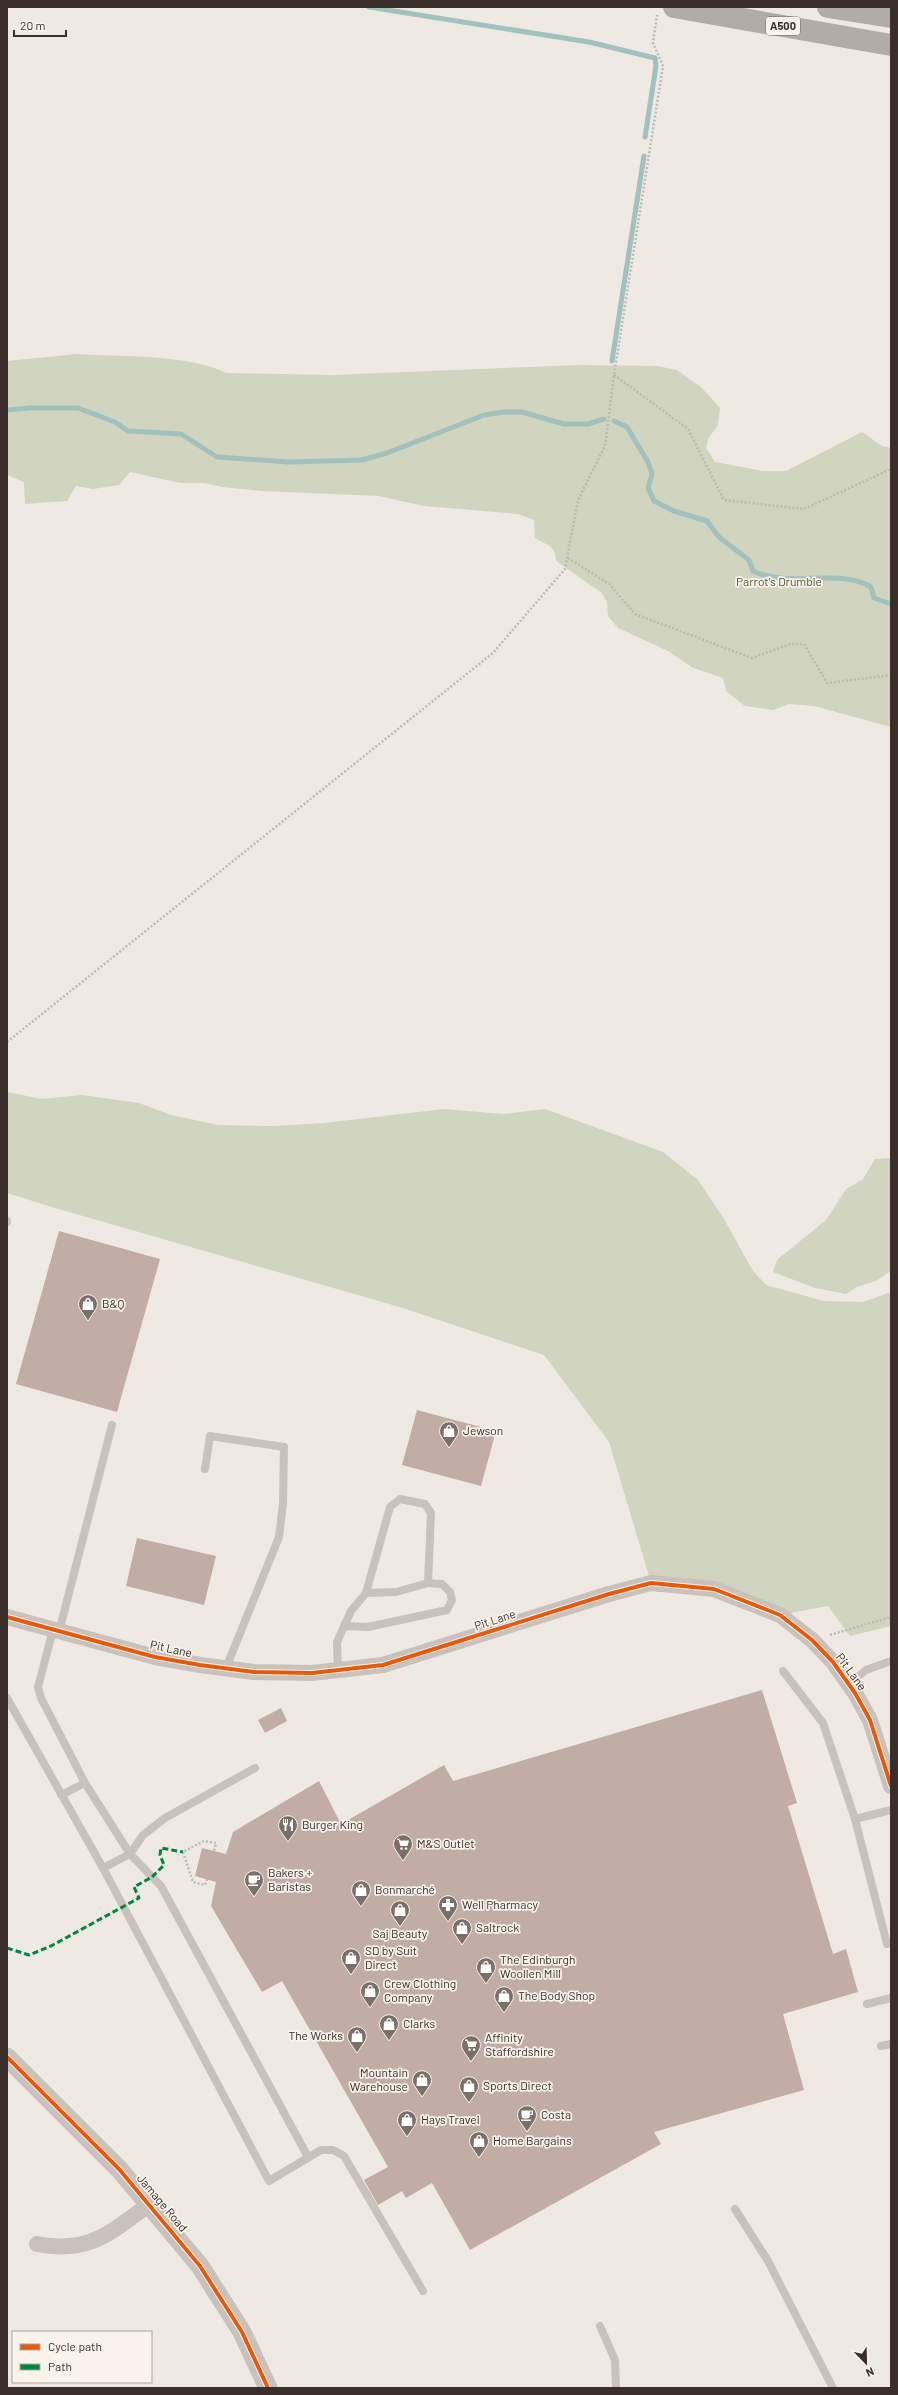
<svg xmlns="http://www.w3.org/2000/svg" width="898" height="2395" viewBox="0 0 898 2395" font-family="Barlow,sans-serif">
<style>
.green{fill:#d1d4be}
.lines{fill:none;stroke-linecap:round;stroke-linejoin:round}
.stream{stroke:#a1c1be;stroke-width:5}
.building{fill:#c2aca6}
.path{stroke:#c1b9b5;stroke-width:2.5;stroke-dasharray:2 2;stroke-linecap:butt}
.service{stroke:#c8c1bc;stroke-width:8}
.minor{stroke:#c8c1bc;stroke-width:16}
.tertiary{stroke:#c8c1bc;stroke-width:19}
.trunk{stroke:#b2aca7;stroke-width:22}
.quiet{stroke:#00873e;stroke-width:3;stroke-dasharray:6 3;stroke-linecap:butt}
.cycleway-casing{stroke:#faf3ec;stroke-width:6}
.cycleway{stroke:#e8590c;stroke-width:4}
.labels{text-anchor:middle;stroke-width:3.5;stroke-linejoin:round;paint-order:stroke}
.shield{fill:#faf3ec;stroke:#736964;stroke-width:1}
.shield-label{font-size:11px;font-weight:bold;fill:#392e2a}
.park-label{font-size:12px;fill:#4c572e;stroke:#faf3ec}
.poi-label{font-size:12px;fill:#392e2a;stroke:#faf3ec;text-anchor:start}
.street-label{font-size:12px;fill:#392e2a;stroke:#faf3ec}
</style>
<rect width="100%" height="100%" fill="#efe9e4"/>
<!-- green -->
<g class="green">
<path d="M77 354C119 357 190 354 226 373L333 375 578 365 657 366 677 370 701 387 720 408 718 425 708 439 706 448 715 462 763 471H786L862 432 882 446 891 448V727L814 706 789 704 773 710 745 706 726 691 723 678 693 668 668 651 618 628 608 616 607 602 602 593 556 561C556 546 547 545 535 538L534 520 518 514 424 506 379 496 262 491 222 487 204 483H180L130 472 119 485 93 489 76 486 67 501 25 504 24 482 7 475V361Z"/>
<polygon points="7,1092 42,1099 82,1095 139,1103 171,1115 218,1125 273,1126 324,1123 444,1109 503,1114 545,1109 663,1152 698,1180 724,1219 753,1271 766,1285 824,1301 863,1302 891,1292 891,1626 850,1636 828,1606 780,1615 748,1601 651,1583 609,1442 544,1355 403,1308 55,1208 7,1193"/>
<polygon points="891,1158 891,1271 876,1281 857,1287 846,1294 815,1288 773,1272 777,1260 826,1220 846,1189 863,1179 875,1159"/>
</g>
<g class="lines">
<!-- stream -->
<g class="stream">
<polyline points="369,7 589,42 655,58 656,66 645,137"/>
<polyline points="612,361 644,156"/>
<polyline points="7,410 30,408 78,408 115,422 128,431 181,434 217,457 289,462 362,460 387,453 484,415 504,412 522,412 564,424 588,424 604,419"/>
<path d="M614 421 627 427 648 462 652 474 648 488 654 501 674 511 707 521 719 537 749 560 753 571C792 589 837 567 871 587L874 598 891 604"/>
</g>
</g>
<!-- building -->
<g class="building">
<polygon points="59,1231 160,1259 117,1412 16,1384"/>
<polygon points="417,1410 496,1431 481,1486 402,1465"/>
<polygon points="137,1538 216,1556 204,1605 126,1586"/>
<polygon points="762,1690 797,1803 788,1806 833,1954 846,1949 858,1992 783,2014 804,2090 654,2132 661,2144 470,2250 432,2183 406,2198 402,2191 378,2205 364,2180 388,2167 282,1981 262,1992 211,1906 216,1882 195,1876 202,1848 226,1854 233,1832 319,1781 341,1824 444,1765 453,1781"/>
<polygon points="281,1708 287,1721 265,1733 258,1720"/>
</g>
<g class="lines">
<!-- path -->
<g class="path">
<polyline points="614,375 688,429 724,500 804,509 891,469"/>
<polyline points="568,558 609,584 635,614 752,658 790,644 804,644 827,683 891,675"/>
<polyline points="7,1042 493,653 565,569 578,500 605,446 614,375 663,66 653,43 657,15"/>
<polyline points="830,1635 891,1617"/>
<polyline points="207,1879 205,1885 193,1882 183,1852 204,1841 216,1843 214,1851"/>
</g>
<!-- service -->
<g class="service">
<polyline points="7,1222 7,1221"/>
<polyline points="205,1469 210,1436 284,1447 283,1503 279,1537 226,1668"/>
<polyline points="344,1626 368,1627 447,1610 452,1600 450,1592 442,1584 428,1583"/>
<polyline points="53,1630 38,1687 41,1698 85,1783 130,1854 161,1886 308,2157"/>
<polyline points="59,1632 112,1425"/>
<polyline points="338,1670 337,1642 351,1611 366,1593 390,1507 400,1499 425,1504 431,1513 428,1583 396,1592 366,1593"/>
<polyline points="783,1671 823,1723 855,1819 887,1944"/>
<polyline points="849,1684 866,1670 891,1661"/>
<polyline points="7,1698 103,1868 269,2181 321,2150 333,2150 344,2156 423,2291"/>
<polyline points="61,1795 85,1783"/>
<polyline points="855,1819 891,1810"/>
<polyline points="103,1868 130,1854 143,1835 165,1818 255,1768"/>
<polyline points="867,2004 891,1998"/>
<polyline points="881,2046 891,2044"/>
<polyline points="735,2209 768,2261 833,2388"/>
<polyline points="600,2326 615,2360 616,2388"/>
</g>
<!-- minor -->
<g class="minor">
<polyline points="7,1617 155,1657 200,1665 254,1672 312,1673 383,1665 609,1594 651,1583 714,1589 780,1615 812,1640 833,1662 855,1693 870,1720 891,1786"/>
<path d="M37 2244C90 2254 109 2233 150 2204"/>
</g>
<!-- tertiary -->
<polyline class="tertiary" points="7,2057 119,2169 200,2266 242,2332 268,2388"/>
<!-- trunk -->
<g class="trunk">
<polyline points="674,7 891,45"/>
<polyline points="828,7 891,17"/>
</g>
<!-- quiet -->
<polyline class="quiet" points="7,1948 29,1955 51,1946 139,1898 134,1887 152,1877 164,1865 160,1855 161,1848 183,1852"/>
<!-- cycleway casing -->
<g class="cycleway-casing">
<g id="cycleway">
<polyline points="7,1617 155,1657 200,1665 254,1672 312,1673 383,1665 609,1594 651,1583 714,1589 780,1615 812,1640 833,1662 855,1693 870,1720 891,1786"/>
<polyline points="7,2057 119,2169 200,2266 242,2332 268,2388"/>
</g>
</g>
<!-- cycleway -->
<use href="#cycleway" class="cycleway"/>
</g>
<!-- icons -->
<defs>
<g id="shop-pin" transform="scale(1)"><path d="M0 17L-7.5 6A9.5 9.5 0 1 1 7.5 6Z" fill="#796f6b" stroke="#faf3ec"/><path d="M-5-2.5h2.3a2.7 3.5 0 0 1 5.4 0H5L5.5 6h-11ZM-1.5-2.5h3a1.5 2.3 0 0 0-3 0Z" fill="#fff"/></g>
<g id="restaurant-pin" transform="scale(1)"><path d="M0 17L-7.5 6A9.5 9.5 0 1 1 7.5 6Z" fill="#796f6b" stroke="#faf3ec"/><path d="M-5-6h1v4h1v-4h1v4h1v-4h1v5L-1.5 .5V6h-2V.5L-5-1ZM5-6V6H3V1.5H1.5Q1.5-4 5-6Z" fill="#fff"/></g>
<g id="supermarket-pin" transform="scale(1)"><path d="M0 17L-7.5 6A9.5 9.5 0 1 1 7.5 6Z" fill="#796f6b" stroke="#faf3ec"/><path d="M-6-5.5h2.5l.6 2H6L4.5 2H-2.5L-4.4-4H-6ZM-1.5 3.2a1.3 1.3 0 1 0 .1 0ZM3 3.2a1.3 1.3 0 1 0 .1 0Z" fill="#fff"/></g>
<g id="cafe-pin" transform="scale(1)"><path d="M0 17L-7.5 6A9.5 9.5 0 1 1 7.5 6Z" fill="#796f6b" stroke="#faf3ec"/><path d="M-5.5-4.5H6V0H3Q3 3.5 0 3.5H-2.5Q-5.5 3.5-5.5 0ZM3-3.2v2h1.7v-2ZM-6 4.5H4V6H-6Z" fill="#fff"/></g>
<g id="pharmacy-pin" transform="scale(1)"><path d="M0 17L-7.5 6A9.5 9.5 0 1 1 7.5 6Z" fill="#796f6b" stroke="#faf3ec"/><path d="M-2-6h4v4h4v4h-4v4h-4v-4h-4v-4h4Z" fill="#fff"/></g>
</defs>
<g fill-rule="evenodd">
<use href="#shop-pin" x="88" y="1304"/>
<use href="#shop-pin" x="449" y="1431"/>
<use href="#restaurant-pin" x="288" y="1825"/>
<use href="#supermarket-pin" x="403" y="1844"/>
<use href="#cafe-pin" x="254" y="1880"/>
<use href="#shop-pin" x="361" y="1890"/>
<use href="#pharmacy-pin" x="448" y="1905"/>
<use href="#shop-pin" x="400" y="1910"/>
<use href="#shop-pin" x="462" y="1928"/>
<use href="#shop-pin" x="351" y="1958"/>
<use href="#shop-pin" x="486" y="1967"/>
<use href="#shop-pin" x="370" y="1991"/>
<use href="#shop-pin" x="504" y="1996"/>
<use href="#shop-pin" x="389" y="2024"/>
<use href="#shop-pin" x="357" y="2036"/>
<use href="#supermarket-pin" x="471" y="2045"/>
<use href="#shop-pin" x="422" y="2080"/>
<use href="#shop-pin" x="469" y="2086"/>
<use href="#cafe-pin" x="527" y="2115"/>
<use href="#shop-pin" x="407" y="2120"/>
<use href="#shop-pin" x="479" y="2141"/>
</g>
<g class="labels">
<!-- shield labels -->
<rect class="shield" x="766" y="17" width="34" height="18" rx="3"/>
<g class="shield-label">
<text x="783" y="30">A500</text>
</g>
<!-- park labels -->
<g class="park-label">
<text x="779" y="586">Parrot's Drumble</text>
</g>
<!-- poi labels -->
<g class="poi-label">
<text x="102" y="1308">B&amp;Q</text>
<text x="463" y="1435">Jewson</text>
<text x="302" y="1829">Burger King</text>
<text x="417" y="1848">M&amp;S Outlet</text>
<text x="268" y="1877">Bakers +<tspan x="268" dy="14">Baristas</tspan></text>
<text x="375" y="1894">Bonmarché</text>
<text x="462" y="1909">Well Pharmacy</text>
<text x="476" y="1932">Saltrock</text>
<text x="400" y="1938" text-anchor="middle">Saj Beauty</text>
<text x="365" y="1955">SD by Suit<tspan x="365" dy="14">Direct</tspan></text>
<text x="500" y="1964">The Edinburgh<tspan x="500" dy="14">Woollen Mill</tspan></text>
<text x="384" y="1988">Crew Clothing<tspan x="384" dy="14">Company</tspan></text>
<text x="518" y="2000">The Body Shop</text>
<text x="403" y="2028">Clarks</text>
<text x="343" y="2040" text-anchor="end">The Works</text>
<text x="485" y="2042">Affinity<tspan x="485" dy="14">Staffordshire</tspan></text>
<text x="408" y="2077" text-anchor="end">Mountain<tspan x="408" dy="14">Warehouse</tspan></text>
<text x="483" y="2090">Sports Direct</text>
<text x="541" y="2119">Costa</text>
<text x="421" y="2124">Hays Travel</text>
<text x="493" y="2145">Home Bargains</text>
</g>
<!-- street labels -->
<g class="street-label">
<text transform="translate(495 1620) rotate(-18)" y="4">Pit Lane</text>
<text transform="translate(171 1649) rotate(12)" y="4">Pit Lane</text>
<text transform="translate(851 1672) rotate(54)" y="4">Pit Lane</text>
<text transform="translate(162 2203) rotate(50)" y="4">Jamage Road</text>
</g>
</g>
<!-- border -->
<rect width="898" height="2395" fill="none" stroke="#392e2a" stroke-width="16"/>
<!-- legend -->
<rect x="12" y="2331" width="140" height="52" fill="#faf3ec" stroke="#ada49e"/>
<rect x="20" y="2344" width="20" height="6" fill="#e8590c" stroke="#ada49e"/>
<text x="48" y="2351" font-size="12" fill="#392e2a">Cycle path</text>
<rect x="20" y="2364" width="20" height="6" fill="#00873e" stroke="#ada49e"/>
<text x="48" y="2371" font-size="12" fill="#392e2a">Path</text>
<!-- north arrow -->
<g transform="translate(866 2363) rotate(157)" stroke="#faf3ec" stroke-width="3" paint-order="stroke">
<path d="M0-3L7 15L0 10L-7 15Z" fill="#392e2a"/>
<text y="-6" font-size="11" font-weight="bold" text-anchor="middle" fill="#392e2a">N</text>
</g>
<!-- scale -->
<path d="M14 30v6h52v-6" fill="none" stroke="#392e2a" stroke-width="2"/>
<text x="20" y="30" font-size="12" fill="#392e2a" stroke="#faf3ec" stroke-width="3" paint-order="stroke">20 m</text>
</svg>
